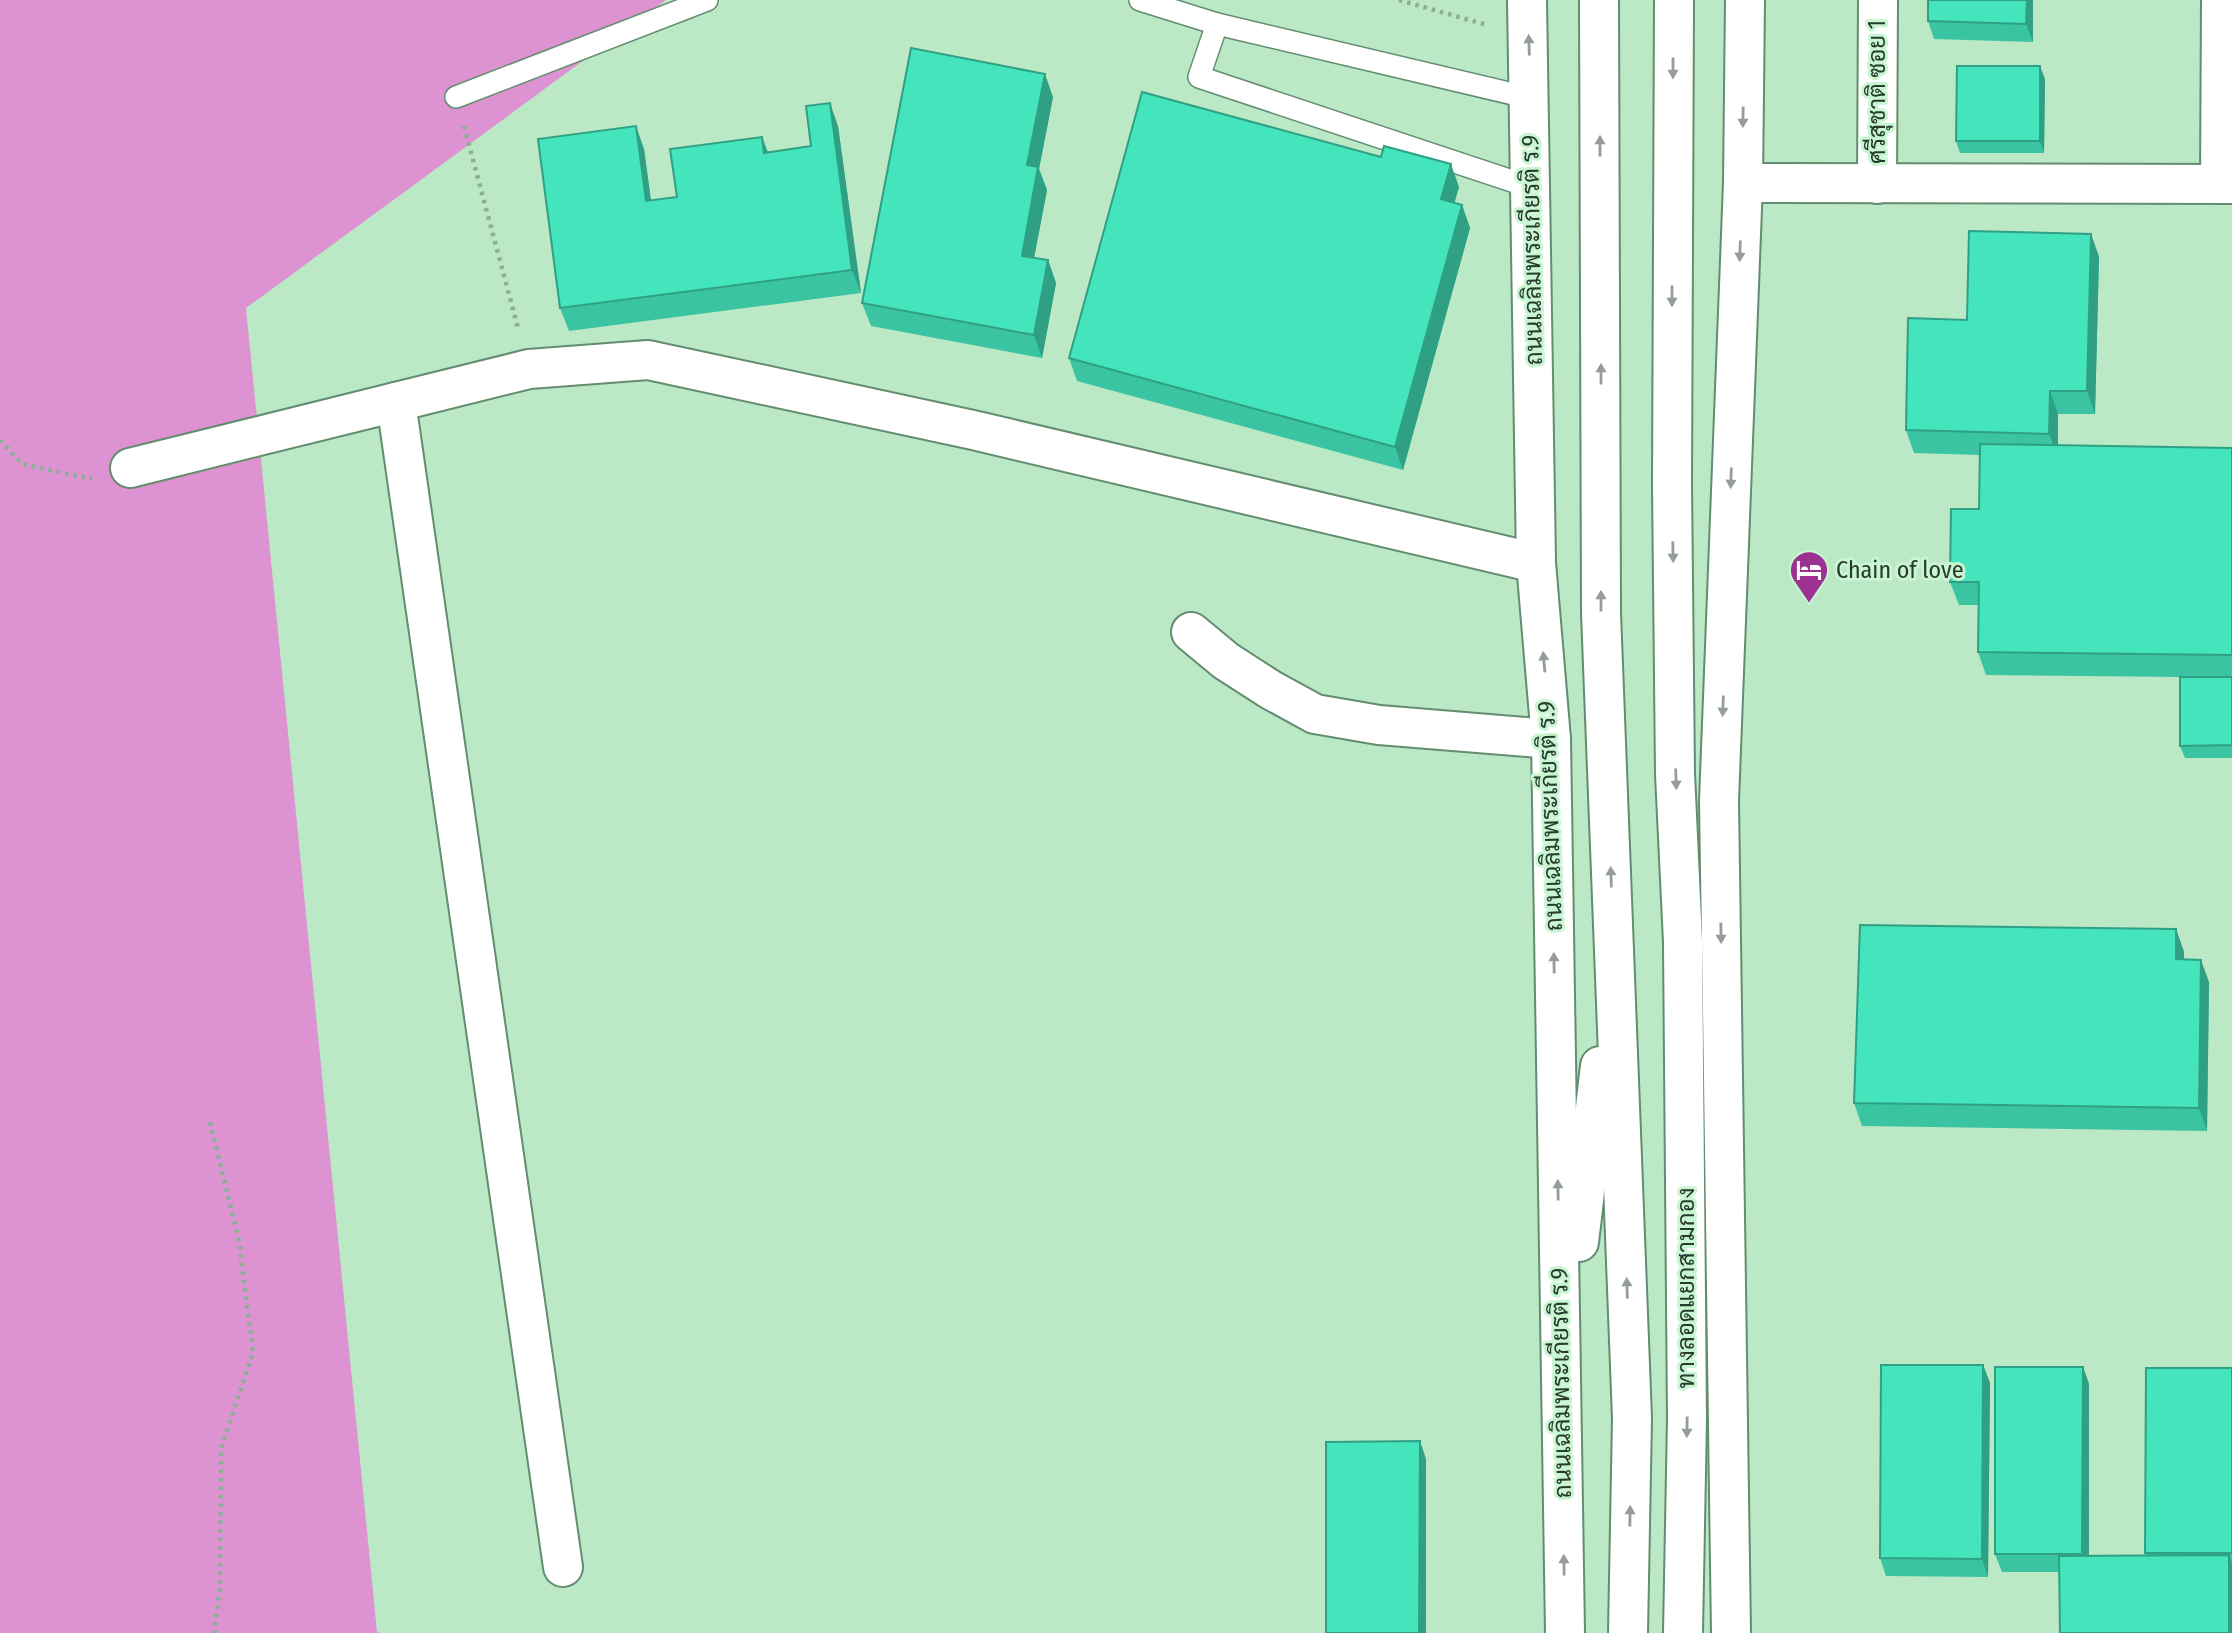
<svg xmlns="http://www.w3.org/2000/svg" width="2232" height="1633" viewBox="0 0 2232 1633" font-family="'Fira Sans Condensed',Sarabun,sans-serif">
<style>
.green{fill:#dd93d2}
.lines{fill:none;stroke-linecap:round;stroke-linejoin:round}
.service-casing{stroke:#638d6e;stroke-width:24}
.minor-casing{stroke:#638d6e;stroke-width:42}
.secondary-casing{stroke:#638d6e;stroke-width:42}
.path{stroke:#8baf93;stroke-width:4.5;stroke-dasharray:3.5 5;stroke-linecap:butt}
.service{stroke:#fff;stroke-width:21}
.minor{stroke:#fff;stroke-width:38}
.secondary{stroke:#fff;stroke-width:38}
.wall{fill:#3ac4a2}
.shaded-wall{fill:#30a084}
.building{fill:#44e4bc;stroke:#30a084;stroke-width:2}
.oneway{fill:#949d96}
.labels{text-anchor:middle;stroke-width:6;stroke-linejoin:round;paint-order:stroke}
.street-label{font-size:24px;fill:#293b2e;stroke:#c8f5d2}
.poi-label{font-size:24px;fill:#293b2e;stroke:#c8f5d2;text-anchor:start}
</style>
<rect width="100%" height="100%" fill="#bbe8c5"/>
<!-- green -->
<polygon class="green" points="0,0 666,0 246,308 377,1632 381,1633 0,1633"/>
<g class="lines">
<!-- service casing -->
<g class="service-casing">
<g id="service">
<polyline points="1140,0 1217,24 1530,98"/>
<polyline points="1217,24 1199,77 1530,187"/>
<polyline points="456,97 707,0"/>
</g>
</g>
<!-- minor casing -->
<g class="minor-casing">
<g id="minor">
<polyline points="1743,183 2232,184"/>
<polyline points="1877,184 1878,0"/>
<polyline points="2220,184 2221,0"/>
<polyline points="130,468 396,402"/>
<polyline points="1191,632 1226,661 1271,690 1315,714 1379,725 1551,739"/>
<polyline points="563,1567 396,402 529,369 648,360 973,430 1536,563"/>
</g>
</g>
<!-- secondary casing -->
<g class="secondary-casing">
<g id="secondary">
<polyline points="1527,0 1536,563 1551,739 1565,1633"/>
<polyline points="1599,0 1601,613 1632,1418 1628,1633"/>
<polyline points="1674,0 1672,484 1675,774 1683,942 1687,1418 1683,1633"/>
<polyline points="1579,1242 1600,1066"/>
<polyline points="1731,1633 1719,801 1743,183 1745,0"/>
</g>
</g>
<!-- path -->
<g class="path">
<polyline points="1399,0 1487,25"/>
<polyline points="464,126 518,328"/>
<polyline points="0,440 22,464 92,479"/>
<polyline points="210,1122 239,1241 253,1352 221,1448 220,1587 214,1633"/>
</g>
<!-- service -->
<use href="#service" class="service"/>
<!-- minor -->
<use href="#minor" class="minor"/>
<!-- secondary -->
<use href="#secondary" class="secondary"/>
</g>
<!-- wall -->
<g class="wall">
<polygon points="2033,0 2033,42 1934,39 1928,21"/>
<polygon points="2045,79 2044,153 1960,153 1956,141"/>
<polygon points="1053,97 1039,169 1047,190 1034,258 1048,260 1056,283 1042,358 871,326 862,303"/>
<polygon points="838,126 861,293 569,331 560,308 644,149 651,200 677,197 768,152 811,146"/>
<polygon points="1459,187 1454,203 1462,205 1470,228 1403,470 1077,381 1069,358"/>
<polygon points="2091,234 2099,257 2095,414 2058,414 2058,445 2232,448 2232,758 2185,758 2180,746 2180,677 1986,675 1978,652 1978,605 1959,605 1950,582 1979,509 1980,455 1914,453 1906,430 1967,320"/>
<polygon points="2176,929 2184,952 2184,959 2209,982 2207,1131 1862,1126 1854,1103"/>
<polygon points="1983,1365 1990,1383 1988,1577 1886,1576 1880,1558"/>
<polygon points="2083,1367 2089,1384 2089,1556 2146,1555 2145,1553 2232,1368 2232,1633 2060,1572 2002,1572 1995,1554"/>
</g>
<!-- shaded-wall -->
<g class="shaded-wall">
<polygon points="2027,0 2033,0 2033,42 2026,24"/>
<polygon points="2040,66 2045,79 2044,153 2040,141"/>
<polygon points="1045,74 1053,97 1039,169 1047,190 1030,279 1022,256 1027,165"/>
<polygon points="830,103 838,126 861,293 852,270"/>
<polygon points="636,126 644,149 654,224 646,201"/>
<polygon points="762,137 771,160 764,153"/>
<polygon points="1451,164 1459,187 1449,222 1441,199"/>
<polygon points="1462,205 1470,228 1403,470 1395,447"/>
<polygon points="2091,234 2099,257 2095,414 2087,391"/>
<polygon points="1048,260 1056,283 1042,358 1034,335"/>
<polygon points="2050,391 2058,414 2058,456 2049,434"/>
<polygon points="2176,929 2184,952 2184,982 2176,959"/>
<polygon points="2201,960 2209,982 2207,1131 2199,1108"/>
<polygon points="1983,1365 1990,1383 1988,1577 1982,1559"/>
<polygon points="2083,1367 2089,1384 2089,1572 2082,1554"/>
<polygon points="1420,1441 1426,1459 1426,1633 1419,1633"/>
<polygon points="2229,1555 2232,1563 2232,1633 2229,1633"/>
</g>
<!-- building -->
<g class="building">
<polygon points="1928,0 2027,0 2026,24 1928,21"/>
<polygon points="911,48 1045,74 1027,165 1038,167 1022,256 1048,260 1034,335 862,303"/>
<polygon points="1957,66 2040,66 2040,141 1956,141"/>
<polygon points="1142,92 1381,157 1384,146 1451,164 1441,199 1462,205 1395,447 1069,358"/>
<polygon points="830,103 852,270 560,308 538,139 636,126 646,201 677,197 670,149 762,137 764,153 811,146 806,106"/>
<polygon points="1969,231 2091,234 2087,391 2050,391 2049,434 1906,430 1908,318 1967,320"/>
<polygon points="1980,444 2232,448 2232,655 1978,652 1979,582 1950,582 1951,509 1979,509"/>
<polygon points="2180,677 2232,677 2232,745 2180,746"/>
<polygon points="1860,925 2176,929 2176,959 2201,960 2199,1108 1854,1103"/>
<polygon points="1881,1365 1983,1365 1982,1559 1880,1558"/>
<polygon points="1995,1367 2083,1367 2082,1554 1995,1554"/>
<polygon points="2146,1368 2232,1368 2232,1553 2145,1553"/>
<polygon points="1420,1441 1419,1633 1326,1633 1326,1442"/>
<polygon points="2229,1555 2229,1633 2060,1633 2059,1556"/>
</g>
<!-- one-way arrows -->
<defs><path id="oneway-solid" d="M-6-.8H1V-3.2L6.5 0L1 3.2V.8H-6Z" transform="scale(1.75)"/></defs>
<g class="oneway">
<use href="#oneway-solid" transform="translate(1529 45) rotate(-92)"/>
<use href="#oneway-solid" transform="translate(1673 68) rotate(90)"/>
<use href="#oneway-solid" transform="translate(1743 117) rotate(91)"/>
<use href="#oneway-solid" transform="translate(1600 146) rotate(-90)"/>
<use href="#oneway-solid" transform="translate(1740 251) rotate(92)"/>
<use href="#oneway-solid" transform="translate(1672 296) rotate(90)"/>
<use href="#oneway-solid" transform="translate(1601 374) rotate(-90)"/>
<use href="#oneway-solid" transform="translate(1731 478) rotate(92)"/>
<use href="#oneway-solid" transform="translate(1673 552) rotate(89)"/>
<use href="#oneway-solid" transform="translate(1601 601) rotate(-90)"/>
<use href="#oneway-solid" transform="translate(1544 662) rotate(-95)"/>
<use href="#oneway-solid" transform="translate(1723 706) rotate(92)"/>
<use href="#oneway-solid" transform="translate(1676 779) rotate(88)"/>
<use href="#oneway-solid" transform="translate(1611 877) rotate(-92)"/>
<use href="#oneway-solid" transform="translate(1721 933) rotate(89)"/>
<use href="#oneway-solid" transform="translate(1554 963) rotate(-91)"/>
<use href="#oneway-solid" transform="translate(1558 1190) rotate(-91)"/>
<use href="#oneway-solid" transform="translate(1627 1288) rotate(-92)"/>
<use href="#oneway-solid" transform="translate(1687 1427) rotate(91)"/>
<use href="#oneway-solid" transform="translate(1630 1516) rotate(-89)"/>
<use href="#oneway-solid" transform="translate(1564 1565) rotate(-91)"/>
</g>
<!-- icons -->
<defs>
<g id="hotel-pin" transform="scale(2.0125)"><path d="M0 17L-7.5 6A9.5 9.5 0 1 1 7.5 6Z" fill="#9d3192" stroke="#c8f5d2"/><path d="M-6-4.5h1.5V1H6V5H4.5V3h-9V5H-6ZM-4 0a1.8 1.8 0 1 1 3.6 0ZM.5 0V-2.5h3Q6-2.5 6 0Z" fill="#fff"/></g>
</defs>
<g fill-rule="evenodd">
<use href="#hotel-pin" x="1809" y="570"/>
</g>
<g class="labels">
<!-- street labels -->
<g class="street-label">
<text transform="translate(1877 92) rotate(-90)" y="8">ศรีสุชาติ ซอย 1</text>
<text transform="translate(1532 250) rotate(-91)" y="8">ถนนเฉลิมพระเกียรติ ร.9</text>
<text transform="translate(1550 816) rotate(-92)" y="8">ถนนเฉลิมพระเกียรติ ร.9</text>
<text transform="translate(1686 1288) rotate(-90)" y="8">ทางลอดแยกสามกอง</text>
<text transform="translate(1561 1383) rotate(-91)" y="8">ถนนเฉลิมพระเกียรติ ร.9</text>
</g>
<!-- poi labels -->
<g class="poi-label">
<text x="1836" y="578">Chain of love</text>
</g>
</g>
</svg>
